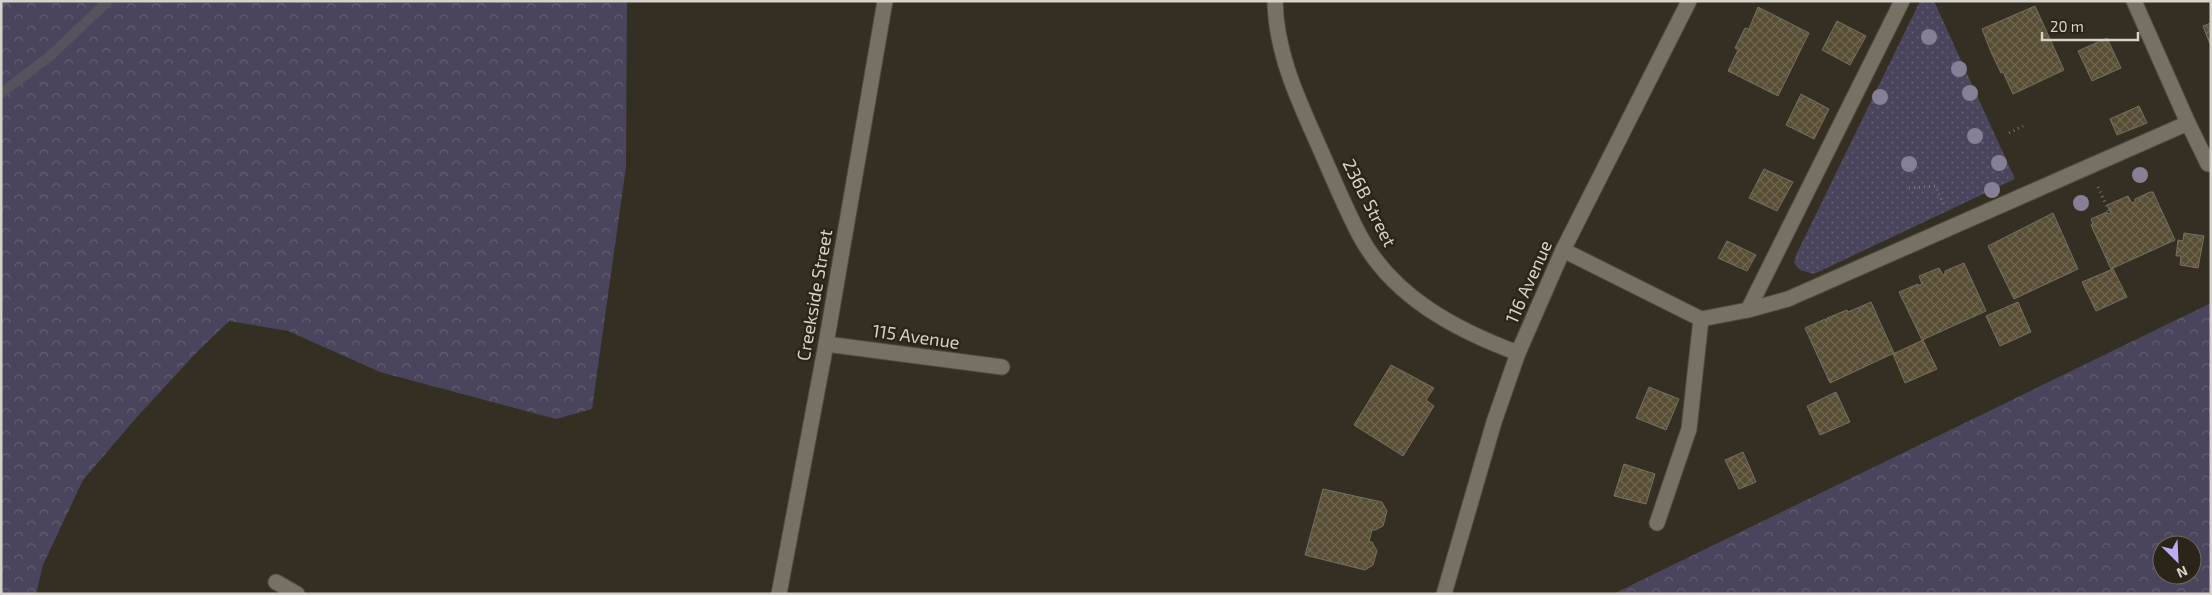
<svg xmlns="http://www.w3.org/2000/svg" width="2212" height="595" viewBox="0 0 2212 595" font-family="'Exo 2',sans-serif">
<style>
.grass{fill:url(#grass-dots)}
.forest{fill:url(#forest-crowns);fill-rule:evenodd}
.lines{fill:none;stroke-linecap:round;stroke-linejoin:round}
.stream{stroke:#57525e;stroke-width:10}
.building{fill:url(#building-cross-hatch);stroke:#767062}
.minor-casing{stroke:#504c41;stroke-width:17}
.path{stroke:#79756a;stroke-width:3;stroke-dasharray:1 4;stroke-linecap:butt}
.minor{stroke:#777163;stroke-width:15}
.tree{fill:#877f95}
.labels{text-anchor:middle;stroke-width:5;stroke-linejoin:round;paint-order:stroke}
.street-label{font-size:18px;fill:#d7d3cb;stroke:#2a2518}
</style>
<defs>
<pattern id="grass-dots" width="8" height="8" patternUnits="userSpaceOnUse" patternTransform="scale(1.25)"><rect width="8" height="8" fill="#4a455c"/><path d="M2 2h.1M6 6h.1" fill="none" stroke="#635f72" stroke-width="1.8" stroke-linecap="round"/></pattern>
<pattern id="forest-crowns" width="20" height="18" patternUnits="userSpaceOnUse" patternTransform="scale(1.25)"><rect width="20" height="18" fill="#4a455c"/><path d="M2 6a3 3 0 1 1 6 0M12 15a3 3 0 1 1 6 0" fill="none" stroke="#635f72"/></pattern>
<pattern id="building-cross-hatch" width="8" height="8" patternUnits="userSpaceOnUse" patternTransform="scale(1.25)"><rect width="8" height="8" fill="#584e35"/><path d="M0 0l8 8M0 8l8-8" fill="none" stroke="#6f6751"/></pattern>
</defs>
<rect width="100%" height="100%" fill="#342f22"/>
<!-- grass -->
<polygon class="grass" points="1920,1 1934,1 2015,179 1814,274 1800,270 1794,263 1796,255"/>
<!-- forest -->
<g class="forest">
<polygon points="1,1 627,1 626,167 592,409 556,419 380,372 288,331 229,321 195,354 137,417 83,480 43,565 36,594 1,594"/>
<path d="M2211 303V594H1613ZM2162 545H2192V575H2162Z"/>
</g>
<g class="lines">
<!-- stream -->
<polyline class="stream" points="1,93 49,57 108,1"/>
</g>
<!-- building -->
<g class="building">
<polygon points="2035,6 2064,70 2013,94 2003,72 2001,73 1991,52 1982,29"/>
<polygon points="1758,7 1809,33 1778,96 1728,71 1738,50 1735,48 1745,28 1749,29"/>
<polygon points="1837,21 1866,36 1850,65 1822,50"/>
<polygon points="2211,23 2211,44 2210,44 2203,26"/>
<polygon points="2107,38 2121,68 2092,81 2078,51"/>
<polygon points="1801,94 1829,109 1814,139 1786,125"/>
<polygon points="2139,106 2147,123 2117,135 2110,119"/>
<polygon points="1764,169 1793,182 1777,211 1749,198"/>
<polygon points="2150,192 2153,192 2175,240 2111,269 2091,225 2093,224 2091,219 2107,212 2109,214 2111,213 2107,205 2128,196 2132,203 2135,202 2135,199"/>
<polygon points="2053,213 2078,269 2014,299 1988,246"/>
<polygon points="2184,233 2204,236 2198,268 2180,265 2181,256 2176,256 2178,240 2183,241"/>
<polygon points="1727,241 1756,255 1747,271 1718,258"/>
<polygon points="1964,263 1986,311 1922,340 1899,292 1918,284 1919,286 1922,284 1919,276 1939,268 1943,275 1945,274 1945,271"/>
<polygon points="2113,269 2127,297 2096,311 2082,282"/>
<polygon points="1871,302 1894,353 1830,383 1805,328 1825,319 1826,322 1827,318 1847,310 1848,312"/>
<polygon points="2018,302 2031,332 2000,346 1986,316"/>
<polygon points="1923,340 1937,369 1905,383 1893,354"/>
<polygon points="1391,365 1434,388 1426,400 1434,406 1403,456 1354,425"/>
<polygon points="1649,387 1679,399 1666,430 1636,418"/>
<polygon points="1836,392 1850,422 1820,435 1807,406"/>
<polygon points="1743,452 1756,482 1739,489 1725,460"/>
<polygon points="1624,464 1655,474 1646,504 1614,496"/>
<polygon points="1323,489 1382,502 1387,511 1383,526 1375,530 1372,530 1369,542 1372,542 1377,551 1373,565 1365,570 1305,555"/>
</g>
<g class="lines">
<!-- minor casing -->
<g class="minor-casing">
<g id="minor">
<path d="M1275 1C1276 52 1297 97 1317 142 1331 173 1344 206 1360 236 1393 297 1456 330 1518 353"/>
<polyline points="2134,1 2188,123 2208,164"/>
<polyline points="1563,250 1701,319 1748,310 1788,299 2188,123"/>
<polyline points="1748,310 1902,1"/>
<polyline points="826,344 1002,367"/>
<polyline points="1657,523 1689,429 1701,319"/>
<polyline points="276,582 297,594"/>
<polyline points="779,594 826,344 885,1"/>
<polyline points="1444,594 1494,422 1518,353 1563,250 1689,1"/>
</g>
</g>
<!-- path -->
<g class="path">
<polyline points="2009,133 2023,126"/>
<polyline points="2098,187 2110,214"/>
<polyline points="1909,188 1935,186 1944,205"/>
</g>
<!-- minor -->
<use href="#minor" class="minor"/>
</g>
<!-- trees -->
<g class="tree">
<circle cx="1929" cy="37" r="8"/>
<circle cx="1959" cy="69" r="8"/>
<circle cx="1970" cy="93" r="8"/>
<circle cx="1880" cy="97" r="8"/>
<circle cx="1975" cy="136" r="8"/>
<circle cx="1999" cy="163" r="8"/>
<circle cx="1909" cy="164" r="8"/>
<circle cx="2140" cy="175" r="8"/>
<circle cx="1992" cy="190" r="8"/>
<circle cx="2081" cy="203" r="8"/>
</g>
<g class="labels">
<!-- street labels -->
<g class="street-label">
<text transform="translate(1369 203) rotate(63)" y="6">236B Street</text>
<text transform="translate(1529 282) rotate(-66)" y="6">116 Avenue</text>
<text transform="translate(815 295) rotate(-80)" y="6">Creekside Street</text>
<text transform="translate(916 337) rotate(8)" y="6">115 Avenue</text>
</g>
</g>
<!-- border -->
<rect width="2212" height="595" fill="none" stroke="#d7d3cb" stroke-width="5"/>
<!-- north arrow -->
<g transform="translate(2177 560) rotate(156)"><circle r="24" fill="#2a2518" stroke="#6f6b60"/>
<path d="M0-4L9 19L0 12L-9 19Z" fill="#bbaaf6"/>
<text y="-8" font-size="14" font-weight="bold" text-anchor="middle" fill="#d7d3cb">N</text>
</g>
<!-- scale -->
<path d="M2042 32v8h96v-8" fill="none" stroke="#d7d3cb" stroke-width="2.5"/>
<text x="2050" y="32" font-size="15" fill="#d7d3cb" stroke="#2a2518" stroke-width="4" paint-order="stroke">20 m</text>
</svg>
